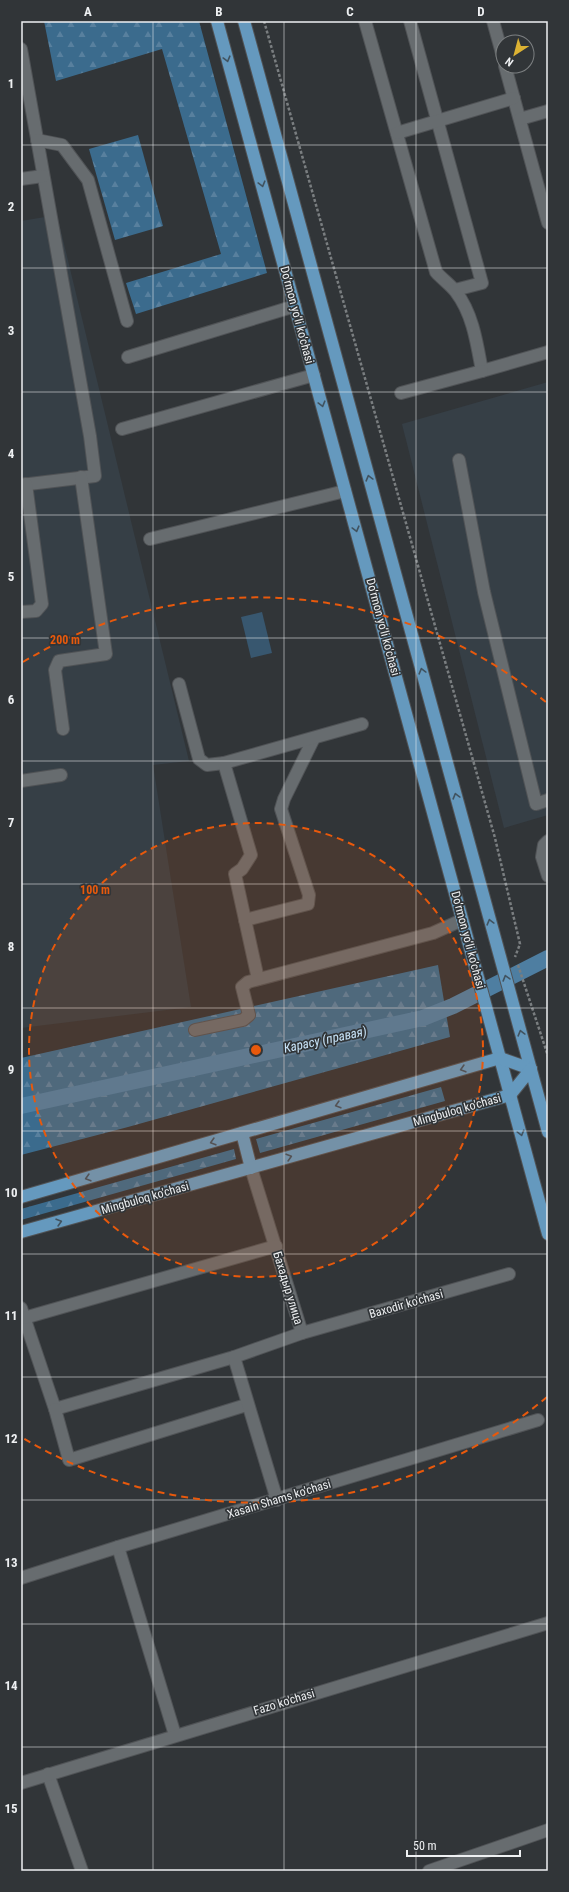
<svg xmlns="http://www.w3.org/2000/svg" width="569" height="1892" viewBox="0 0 569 1892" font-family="'Roboto Condensed',sans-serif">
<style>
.built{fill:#363f46}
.forest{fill:url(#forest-firs)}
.garden{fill:#38576f}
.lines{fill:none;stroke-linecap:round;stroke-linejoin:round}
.canal{stroke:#4e7ea1;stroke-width:16}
.minor-casing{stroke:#505356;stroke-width:14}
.major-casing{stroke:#505356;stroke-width:14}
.path{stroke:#7a7e80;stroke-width:2.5;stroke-dasharray:3 2;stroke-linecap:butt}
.minor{stroke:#676c6f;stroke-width:12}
.major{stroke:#6599be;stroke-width:12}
.oneway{stroke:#415360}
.grid{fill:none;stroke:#eef0f2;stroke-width:1;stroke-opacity:0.55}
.ring{fill:none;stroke:#e8590c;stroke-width:2;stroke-dasharray:7 5}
.labels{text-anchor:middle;stroke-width:3.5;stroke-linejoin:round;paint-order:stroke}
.street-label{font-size:12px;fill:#eef0f2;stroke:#313538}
.water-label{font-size:13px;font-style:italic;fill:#cae6fb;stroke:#313538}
.centre{fill:#e8590c;stroke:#313538;stroke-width:2}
.ring-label{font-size:12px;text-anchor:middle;font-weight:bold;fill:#e8590c;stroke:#313538;stroke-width:3.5;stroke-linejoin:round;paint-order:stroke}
.neatline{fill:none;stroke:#eef0f2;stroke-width:1.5}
.grid-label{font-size:13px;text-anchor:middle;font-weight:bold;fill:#eef0f2}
</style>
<defs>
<pattern id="forest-firs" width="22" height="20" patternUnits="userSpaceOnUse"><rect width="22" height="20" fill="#3b6b8d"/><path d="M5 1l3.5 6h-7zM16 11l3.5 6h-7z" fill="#58809e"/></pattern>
</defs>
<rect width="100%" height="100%" fill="#313538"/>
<!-- built -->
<g class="built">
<polygon points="57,215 189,761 153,765 191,1007 21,1028 21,221"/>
<polygon points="548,382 548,815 504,828 402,424"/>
</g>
<!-- forest -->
<g class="forest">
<polygon points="44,21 199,21 267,273 136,314 126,283 221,254 162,49 56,81"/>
<polygon points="138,135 163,226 115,240 89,149"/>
<polygon points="438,965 450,1037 128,1127 21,1155 21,1058"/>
<polygon points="441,1087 445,1101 260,1153 256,1139"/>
<polygon points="234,1149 236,1159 21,1220 21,1209"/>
</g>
<!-- garden -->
<polygon class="garden" points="262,612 272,653 251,658 241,617"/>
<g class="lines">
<!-- canal -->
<polyline class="canal" points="21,1106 423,1018 453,1006 548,958"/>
<!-- minor casing -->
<g class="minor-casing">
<g id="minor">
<path d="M365 21 436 272C442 279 451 285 456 292 473 314 477 344 482 371L548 352"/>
<polyline points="410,21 482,283 455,290"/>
<polyline points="493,21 503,57"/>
<polyline points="21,49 90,436 95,476 21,485"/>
<polyline points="505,66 548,223"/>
<polyline points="520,119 548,111"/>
<polyline points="397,133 514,98"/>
<polyline points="37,140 62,145 88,180 127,321"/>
<polyline points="21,179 43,176"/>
<polyline points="128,357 295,306"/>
<polyline points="401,393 482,371"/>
<polyline points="122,429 314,375"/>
<polyline points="459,460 484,592 536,804 548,800"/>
<polyline points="150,539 345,491"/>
<polyline points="21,612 36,611 42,604 26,484"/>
<polyline points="179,684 199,759 207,765 224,763"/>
<polyline points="63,729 55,670 59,661 106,654 81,477"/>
<polyline points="21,781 61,775"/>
<polyline points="548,841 544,845 542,857 548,876"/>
<polyline points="245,920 308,904 309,895 281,809 284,799 314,738"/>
<polyline points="258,979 235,874 242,869 251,855 224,763 362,724"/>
<polyline points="195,1030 243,1020 249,1015 242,987 248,982 433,933 462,920"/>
<polyline points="251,1168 302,1333"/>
<polyline points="21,1308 55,1409 234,1357"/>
<polyline points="24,1318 276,1246"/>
<polyline points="55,1409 69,1460 243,1406"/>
<polyline points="277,1500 234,1357 302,1333 509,1274"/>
<polyline points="118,1547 175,1735"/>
<polyline points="21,1578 118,1547 538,1420"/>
<polyline points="48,1774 82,1871"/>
<polyline points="21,1783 548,1623"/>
<polyline points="429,1871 548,1830"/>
</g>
</g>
<!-- major casing -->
<g class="major-casing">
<g id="major">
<polyline points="217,21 548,1234"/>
<polyline points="244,21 548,1132"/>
<polyline points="242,1133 251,1168"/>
<polyline points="21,1197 500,1058 531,1069"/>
<polyline points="21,1232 510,1095 531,1069"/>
</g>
</g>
<!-- path -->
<g class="path">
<polyline points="264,21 495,838 520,944 515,957"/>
<polyline points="518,965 548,1056"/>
</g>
<!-- minor -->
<use href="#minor" class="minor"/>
<!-- major -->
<use href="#major" class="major"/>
</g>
<!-- one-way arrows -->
<defs><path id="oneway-chevron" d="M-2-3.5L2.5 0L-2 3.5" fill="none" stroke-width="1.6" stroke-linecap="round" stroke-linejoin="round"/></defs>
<g class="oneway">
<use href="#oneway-chevron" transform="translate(227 59) rotate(75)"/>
<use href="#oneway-chevron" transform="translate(262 184) rotate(75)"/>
<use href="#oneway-chevron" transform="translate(322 404) rotate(75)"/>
<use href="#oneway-chevron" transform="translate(369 478) rotate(-105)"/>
<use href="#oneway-chevron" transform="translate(356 529) rotate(75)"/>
<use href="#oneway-chevron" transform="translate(422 671) rotate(-105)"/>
<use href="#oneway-chevron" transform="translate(456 796) rotate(-105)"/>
<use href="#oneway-chevron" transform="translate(490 922) rotate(-105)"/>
<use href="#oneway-chevron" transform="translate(506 978) rotate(-106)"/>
<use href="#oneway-chevron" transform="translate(521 1033) rotate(-105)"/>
<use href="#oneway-chevron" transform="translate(463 1069) rotate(164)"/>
<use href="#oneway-chevron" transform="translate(338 1105) rotate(164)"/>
<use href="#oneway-chevron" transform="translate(521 1133) rotate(75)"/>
<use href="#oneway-chevron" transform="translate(213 1142) rotate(164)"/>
<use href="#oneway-chevron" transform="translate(289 1157) rotate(-16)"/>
<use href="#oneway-chevron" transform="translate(88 1178) rotate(164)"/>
<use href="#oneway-chevron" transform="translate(59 1222) rotate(-16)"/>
</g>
<!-- grid -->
<path class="grid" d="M153 21V1871M284 21V1871M416 21V1871M21 145H548M21 268H548M21 392H548M21 515H548M21 638H548M21 761H548M21 884H548M21 1008H548M21 1131H548M21 1254H548M21 1377H548M21 1500H548M21 1624H548M21 1747H548"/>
<!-- distance rings -->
<circle cx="256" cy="1050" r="227" fill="#e8590c" fill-opacity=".12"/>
<g class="ring">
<circle cx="256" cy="1050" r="227"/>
<path d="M547 1397A453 453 0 0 1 23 1438M23 662A453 453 0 0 1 547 703"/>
</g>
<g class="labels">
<!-- street labels -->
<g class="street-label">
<text transform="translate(297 315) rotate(75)" y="4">Do‘rmon yo‘li ko‘chasi</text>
<text transform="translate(383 627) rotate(75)" y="4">Do‘rmon yo‘li ko‘chasi</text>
<text transform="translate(468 940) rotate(75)" y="4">Do‘rmon yo‘li ko‘chasi</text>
<text transform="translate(457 1110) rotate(-16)" y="4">Mingbuloq ko'chasi</text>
<text transform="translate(145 1198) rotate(-16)" y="4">Mingbuloq ko'chasi</text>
<text transform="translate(288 1288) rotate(73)" y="4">Бахадыр улица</text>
<text transform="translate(406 1304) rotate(-16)" y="4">Baxodir ko'chasi</text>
<text transform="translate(279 1499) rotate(-17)" y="4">Xasain Shams ko'chasi</text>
<text transform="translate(284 1702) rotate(-17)" y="4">Fazo ko'chasi</text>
</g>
<!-- water labels -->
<g class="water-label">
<text transform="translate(325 1039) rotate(-12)" y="5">Карасу (правая)</text>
</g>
</g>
<circle cx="256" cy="1050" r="6" class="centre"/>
<g class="ring-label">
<text x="65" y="644">200 m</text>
<text x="95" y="894">100 m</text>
</g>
<!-- border -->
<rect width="569" height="1892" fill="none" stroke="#313538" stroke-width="44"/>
<!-- north arrow -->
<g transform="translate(515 54) rotate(216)"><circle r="19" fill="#313538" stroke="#7d8082"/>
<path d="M0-3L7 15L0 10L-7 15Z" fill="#dcb233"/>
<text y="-6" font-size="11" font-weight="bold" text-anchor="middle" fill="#eef0f2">N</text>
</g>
<!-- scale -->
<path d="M407 1850v6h113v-6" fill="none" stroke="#eef0f2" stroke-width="2"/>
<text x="413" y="1850" font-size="12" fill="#eef0f2" stroke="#313538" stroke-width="3" paint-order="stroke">50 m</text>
<rect x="22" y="22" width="525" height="1848" class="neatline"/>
<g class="grid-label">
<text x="88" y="16">A</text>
<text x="219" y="16">B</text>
<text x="350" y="16">C</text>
<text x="481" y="16">D</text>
<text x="11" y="88">1</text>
<text x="11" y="211">2</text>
<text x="11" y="335">3</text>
<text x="11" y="458">4</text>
<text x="11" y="581">5</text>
<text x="11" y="704">6</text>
<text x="11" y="827">7</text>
<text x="11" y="951">8</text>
<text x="11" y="1074">9</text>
<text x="11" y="1197">10</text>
<text x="11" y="1320">11</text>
<text x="11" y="1443">12</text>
<text x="11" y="1567">13</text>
<text x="11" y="1690">14</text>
<text x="11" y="1813">15</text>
</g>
</svg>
